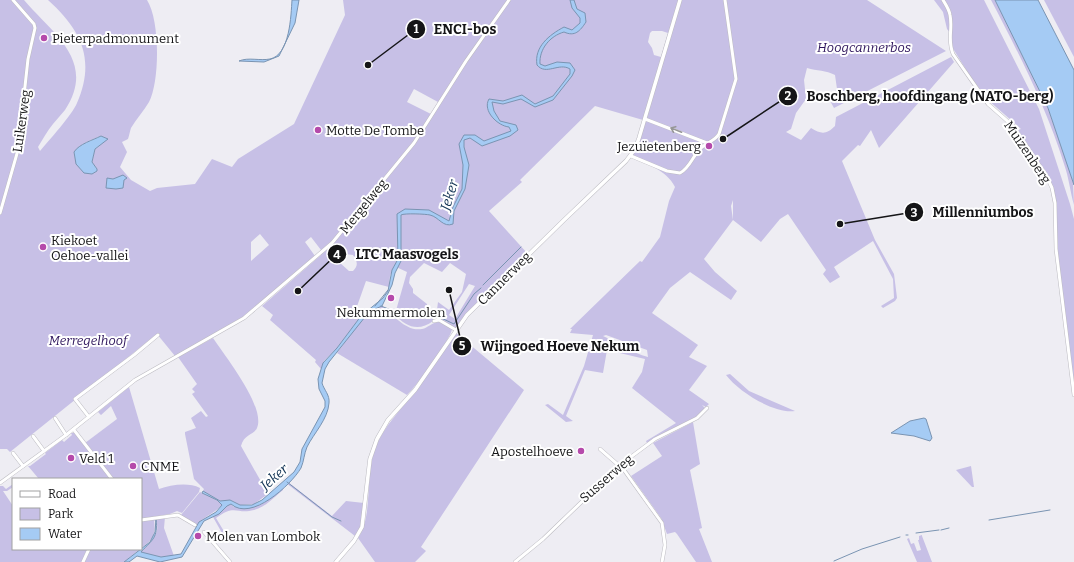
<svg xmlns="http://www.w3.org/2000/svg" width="1074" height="562" viewBox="0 0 1074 562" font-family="Bitter,serif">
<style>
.green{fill:#c7c0e6;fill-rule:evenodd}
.water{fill:#a5cbf4;stroke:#7a94b2}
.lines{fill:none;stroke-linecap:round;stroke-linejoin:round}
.stream{stroke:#7a94b2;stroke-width:1}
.minor-casing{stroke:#bcbbc1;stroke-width:4}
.major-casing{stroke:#bcbbc1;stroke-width:4.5}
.minor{stroke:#fff;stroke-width:3}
.major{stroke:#fff;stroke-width:3.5}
.oneway{stroke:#969697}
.poi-dot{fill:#b54aab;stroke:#fff;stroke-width:1.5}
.labels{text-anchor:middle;stroke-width:4;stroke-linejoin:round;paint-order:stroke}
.poi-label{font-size:13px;fill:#151517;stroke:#fff;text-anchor:start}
.park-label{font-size:13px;font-style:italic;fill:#2e155c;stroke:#fff}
.street-label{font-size:13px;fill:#151517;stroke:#fff}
.water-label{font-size:14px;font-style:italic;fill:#103253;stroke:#fff}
.leader{fill:none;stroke:#151517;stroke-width:1.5}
.callout-dot{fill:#151517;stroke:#fff;stroke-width:1.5}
.mark-label{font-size:12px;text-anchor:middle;font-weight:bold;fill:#fff}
.callout-label{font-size:14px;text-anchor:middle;font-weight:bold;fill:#151517;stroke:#fff;stroke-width:4;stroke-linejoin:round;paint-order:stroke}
</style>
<rect width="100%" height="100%" fill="#eeedf3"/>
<!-- green -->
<g class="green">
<path d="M0 0H24C53 34 97 61 65 110 61 115 57 119 53 124 47 131 43 139 38 147L40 151C49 140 72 115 77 103 96 59 81 30 48 0H147C160 20 160 81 149 102 144 111 136 119 131 128 130 131 129 136 128 139L122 142 127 152 120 167 131 180 150 191 157 188 195 184 212 159 232 167 238 159 294 124 345 15 343 0H867L946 51 834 108 829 99 837 89 835 75C826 70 817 71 807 68L804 80 806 99 796 113 791 129 786 132 801 140 811 128C821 134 826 135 835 126L836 117 951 57 954 62 879 148 871 130 860 146 858 145 842 161 875 240 894 274 897 298 895 301 883 308 881 306 894 298 893 279 873 241 834 267 840 277 830 283 823 274 826 270 788 214 780 219 761 242 733 220V200L731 206 733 220 704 259 715 272 737 291 731 300 690 272 670 288 652 313 698 345 689 357 707 366 689 390 709 404 706 407 702 405 706 409 700 415 647 443 646 441 676 423 632 388 642 372 645 359 607 350 603 373 585 370 566 416 573 421 566 422 545 405 548 404 563 415 584 366 593 335 570 333 572 329H570L640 261 642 262 660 237 669 201 675 187C666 169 646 164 628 156L636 142 643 120 595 106 520 180 522 182 489 211 527 253 480 299 456 328 436 317 438 302 449 310 462 292 466 274 450 263 442 272 424 263 410 277 409 283 413 289V293L427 304V314L433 315V321C419 332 405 327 395 314L407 272 394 266 390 276 389 287 366 281 355 312 356 315 361 316 337 348 324 361 321 369 315 362 316 360 270 320 273 315 262 306 321 255V250L311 237 305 242 315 256 246 315 175 356 157 334 10 452 7 449H0ZM652 31H662L668 33 661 57 654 55 652 48 648 42 650 33ZM414 89 438 102 431 114 407 102ZM101 136 107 139 95 149 92 162 97 169V171C83 180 76 164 74 153 79 144 91 140 101 136ZM260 234 269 245 251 261V242ZM345 254 353 255C357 261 359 265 353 271H349L339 262 329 260V256L337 259ZM469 284 475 286 455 319 449 315ZM606 335 647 350 648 357C632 353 619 343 603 336Z"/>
<polygon points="934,0 984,0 1039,109 1070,204 1074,219 1074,386 1058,259 1055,194 1047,174 1018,130 1021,129 988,100 970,76 952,47 951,34 947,29 943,12"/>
<path d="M991 0H995L1048 108 1073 181 1074 205C1070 191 1069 178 1064 164 1046 106 1017 50 991 0Z"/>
<polygon points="1044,0 1074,0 1074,57"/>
<path d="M382 306C394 315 406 332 422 329 428 328 432 322 439 322L452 329C451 339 416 387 407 395L337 353C349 338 363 311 382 306Z"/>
<path d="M456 333 524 390 421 547 426 551 415 562H375L358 538C374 514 364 475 376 446 385 425 400 411 413 393 428 374 441 353 456 333Z"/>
<path d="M213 338C225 356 266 407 257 428 254 435 244 434 241 446L268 494 254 504 240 505 230 500 220 501 203 491 204 489 194 479 185 434V432L196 428 191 418 201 411 206 417 208 416 192 394 195 392 192 389 197 384 178 357Z"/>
<path d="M730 374 749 391 795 411C774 414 739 392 726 375Z"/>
<path d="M129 387 159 489C171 485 188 482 200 488L199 492 182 513 177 511 170 514 141 519V479H113L85 443 117 419 111 406 101 415 98 412Z"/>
<polygon points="693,422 700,464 690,470 702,528 699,529 712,562 696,562 677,534 675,532 667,534 661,518 631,476 662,456 653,443"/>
<polygon points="71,433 75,433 111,479 39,479 28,466 30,466 46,454 45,453 62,440 64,442 72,435"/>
<polygon points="971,466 974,487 972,487 956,470"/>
<polygon points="288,482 332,516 346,501 364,503 361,526 355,536 286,483"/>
<polygon points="13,484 13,487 7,491 3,491 13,506 13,549 87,549 83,562 0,562 0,486 3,486 6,489"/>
<path d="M283 487V490C274 497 266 507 254 510 236 515 236 503 216 518L225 533H222L213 517C219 514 224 505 231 504L234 507C263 508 262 505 283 487Z"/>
<path d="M200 492 217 500 222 505C214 514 204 516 197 525L181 515Z"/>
<path d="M165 517 164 528 174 556 161 557 140 552C149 545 164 530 154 520 156 533 153 541 141 548V520Z"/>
<polygon points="922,535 922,536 932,562 917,562 907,539 909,538 911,544 914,543 917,551 921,550 918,540 919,540 919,536"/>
<polygon points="90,549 140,549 124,562 84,562"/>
</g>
<!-- water -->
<g class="water">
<path d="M292 0H299L295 23 279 56 264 62 239 61C248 57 260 61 270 59 290 55 291 15 292 0Z"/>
<path d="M570 0H574L577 9 585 13 586 22C580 31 575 37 564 32 550 36 539 49 540 64L545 66 557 62 570 63 575 70 572 76 553 100 535 107 521 99 503 104 492 102 494 111 500 121 516 125 518 130 510 136 482 146 470 138 464 140V147L469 165 465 189 454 211 453 224C443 228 439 217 430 215 426 214 404 213 401 215V261L395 273 392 285 382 306 375 309 365 317 329 362 325 369 322 383C324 390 330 395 329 403 328 419 314 433 307 447 304 454 304 461 301 468 291 485 251 522 231 504L227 506 219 514 204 521 182 557 160 562 137 556 129 562H124L150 542 155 532 156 519C158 538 153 539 141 552L161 557 181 554 199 522 216 512 222 505 217 500 202 493 203 491 220 501 230 500 240 505H252L262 500 294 472 300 462 302 449 325 407V401L319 389 318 379 323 363 337 348 361 316 383 298 388 291 392 270 398 259 397 214 405 209 429 210 449 221 453 207 462 189 463 165 459 144 464 135H475L484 141 511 131 509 127C498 126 482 111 489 99L503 101 522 95 535 104 553 96 570 74V69C559 62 546 76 537 65 534 47 549 35 564 27L572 30 580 23V18L572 8Z"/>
<polygon points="995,0 1038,0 1074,70 1074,185 1048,108"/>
<path d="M101 136 108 139 95 149 92 162 97 169V171L92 174 84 173 76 164 74 152C79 144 93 140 101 136Z"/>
<polygon points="123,175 127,178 124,180 123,188 116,189 106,188 107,178 113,179"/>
<polygon points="924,418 926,419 932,438 930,441 914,436 891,433 910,421"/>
</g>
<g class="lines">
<!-- stream -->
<g class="stream">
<polyline points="483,285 521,247"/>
<polyline points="375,306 388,290"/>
<polyline points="381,306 391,310 433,316"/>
<polyline points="437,316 454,324 474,294 481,288"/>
<polyline points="287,482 332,517 341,521"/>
<polyline points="989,520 1050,510"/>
<polyline points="941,530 949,528"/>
<polyline points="916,533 939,530"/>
<polyline points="906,535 908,535"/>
<polyline points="834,561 862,549 900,537"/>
</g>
<!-- minor casing -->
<g class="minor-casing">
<g id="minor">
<path d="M943 0C946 5 949 9 950 15 953 29 947 40 953 54L988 104 1013 126 1046 175 1052 188 1055 203 1056 249 1074 395"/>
<polyline points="645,119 707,143"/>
<path d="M631 156 667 171 680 173C690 168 693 155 701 148 707 142 715 141 719 134L736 79 725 0"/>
<polyline points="0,213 18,150 28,59 35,28 34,24 13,0"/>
<polyline points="434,321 439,320 456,330"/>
<polyline points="89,417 75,399 134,355 158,335"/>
<polyline points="55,418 66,435"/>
<polyline points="74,430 112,479"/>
<polyline points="33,436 44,451"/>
<polyline points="600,449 624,470 662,523 665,545 662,562"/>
<polyline points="13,453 23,466"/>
<polyline points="0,483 66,435 135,380 244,318 332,243 414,143 466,61 509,0"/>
<polyline points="141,520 178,515 195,525"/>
<polyline points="204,532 230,562"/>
<polyline points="83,562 89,549"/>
<polyline points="515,562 543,539 620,465 655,439 697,418 707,408"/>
</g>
</g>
<!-- major casing -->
<g class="major-casing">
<polyline id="major" points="336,562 354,541 362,527 370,459 377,439 388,420 415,390 467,315 564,220 626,161 635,149 639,138 680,0"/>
</g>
<!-- minor -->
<use href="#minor" class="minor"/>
<!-- major -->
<use href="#major" class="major"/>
</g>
<!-- one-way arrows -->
<defs><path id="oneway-shaft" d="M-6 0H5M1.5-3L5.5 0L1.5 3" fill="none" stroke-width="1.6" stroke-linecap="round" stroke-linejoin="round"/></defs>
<use class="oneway" href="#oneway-shaft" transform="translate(676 130) rotate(-158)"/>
<!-- markers -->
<g class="poi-dot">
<circle cx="44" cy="38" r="4"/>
<circle cx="318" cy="130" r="4"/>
<circle cx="709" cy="146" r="4"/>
<circle cx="43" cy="247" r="4"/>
<circle cx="391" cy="298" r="4"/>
<circle cx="581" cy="451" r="4"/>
<circle cx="71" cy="458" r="4"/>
<circle cx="133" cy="466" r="4"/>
<circle cx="198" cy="536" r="4"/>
</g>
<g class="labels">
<!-- poi labels -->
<g class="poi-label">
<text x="52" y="43">Pieterpadmonument</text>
<text x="326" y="135">Motte De Tombe</text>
<text x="701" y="151" text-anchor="end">Jezuïetenberg</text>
<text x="51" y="245">Kiekoet<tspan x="51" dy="15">Oehoe-vallei</tspan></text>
<text x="391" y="317" text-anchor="middle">Nekummermolen</text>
<text x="573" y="456" text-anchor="end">Apostelhoeve</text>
<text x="79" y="463">Veld 1</text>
<text x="141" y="471">CNME</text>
<text x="206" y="541">Molen van Lombok</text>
</g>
<!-- park labels -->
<g class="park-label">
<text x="864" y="52">Hoogcannerbos</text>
<text x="88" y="345">Merregelhoof</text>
</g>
<!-- street labels -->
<g class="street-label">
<text transform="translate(21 121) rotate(-82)" y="5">Luikerweg</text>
<text transform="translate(1028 152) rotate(56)" y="5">Muizenberg</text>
<text transform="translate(363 206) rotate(-51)" y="5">Mergelweg</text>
<text transform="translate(504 278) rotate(-45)" y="5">Cannerweg</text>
<text transform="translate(606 478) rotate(-41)" y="5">Susserweg</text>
</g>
<!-- water labels -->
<g class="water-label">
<text transform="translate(449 195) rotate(-73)" y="5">Jeker</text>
<text transform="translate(274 477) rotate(-41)" y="5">Jeker</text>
</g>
</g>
<!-- callouts -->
<path class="leader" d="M368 65L416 29M723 139L788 96M840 224L914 212M298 291L337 254M449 290L462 346"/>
<g class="callout-dot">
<circle cx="368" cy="65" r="4"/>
<circle cx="723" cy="139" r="4"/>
<circle cx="840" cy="224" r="4"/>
<circle cx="298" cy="291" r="4"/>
<circle cx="449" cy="290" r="4"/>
<circle cx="416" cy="29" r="10"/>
<circle cx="788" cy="96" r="10"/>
<circle cx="914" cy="212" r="10"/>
<circle cx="337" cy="254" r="10"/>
<circle cx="462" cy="346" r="10"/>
</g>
<g class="mark-label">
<text x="416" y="33">1</text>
<text x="788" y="100">2</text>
<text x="914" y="217">3</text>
<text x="337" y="259">4</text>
<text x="462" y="350">5</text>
</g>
<g class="callout-label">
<text x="465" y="34">ENCI-bos</text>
<text x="930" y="101">Boschberg, hoofdingang (NATO-berg)</text>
<text x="983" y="217">Millenniumbos</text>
<text x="407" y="259">LTC Maasvogels</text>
<text x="560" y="351">Wijngoed Hoeve Nekum</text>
</g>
<!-- legend -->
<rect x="12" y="478" width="130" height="72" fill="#ffffff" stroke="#a1a1a2"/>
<rect x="20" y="491" width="20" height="6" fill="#ffffff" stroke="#a1a1a2"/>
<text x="48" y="498" font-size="12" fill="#151517">Road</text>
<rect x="20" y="508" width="20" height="12" fill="#c7c0e6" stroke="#a1a1a2"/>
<text x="48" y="518" font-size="12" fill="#151517">Park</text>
<rect x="20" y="528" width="20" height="12" fill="#a5cbf4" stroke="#a1a1a2"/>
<text x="48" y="538" font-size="12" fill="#151517">Water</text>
</svg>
